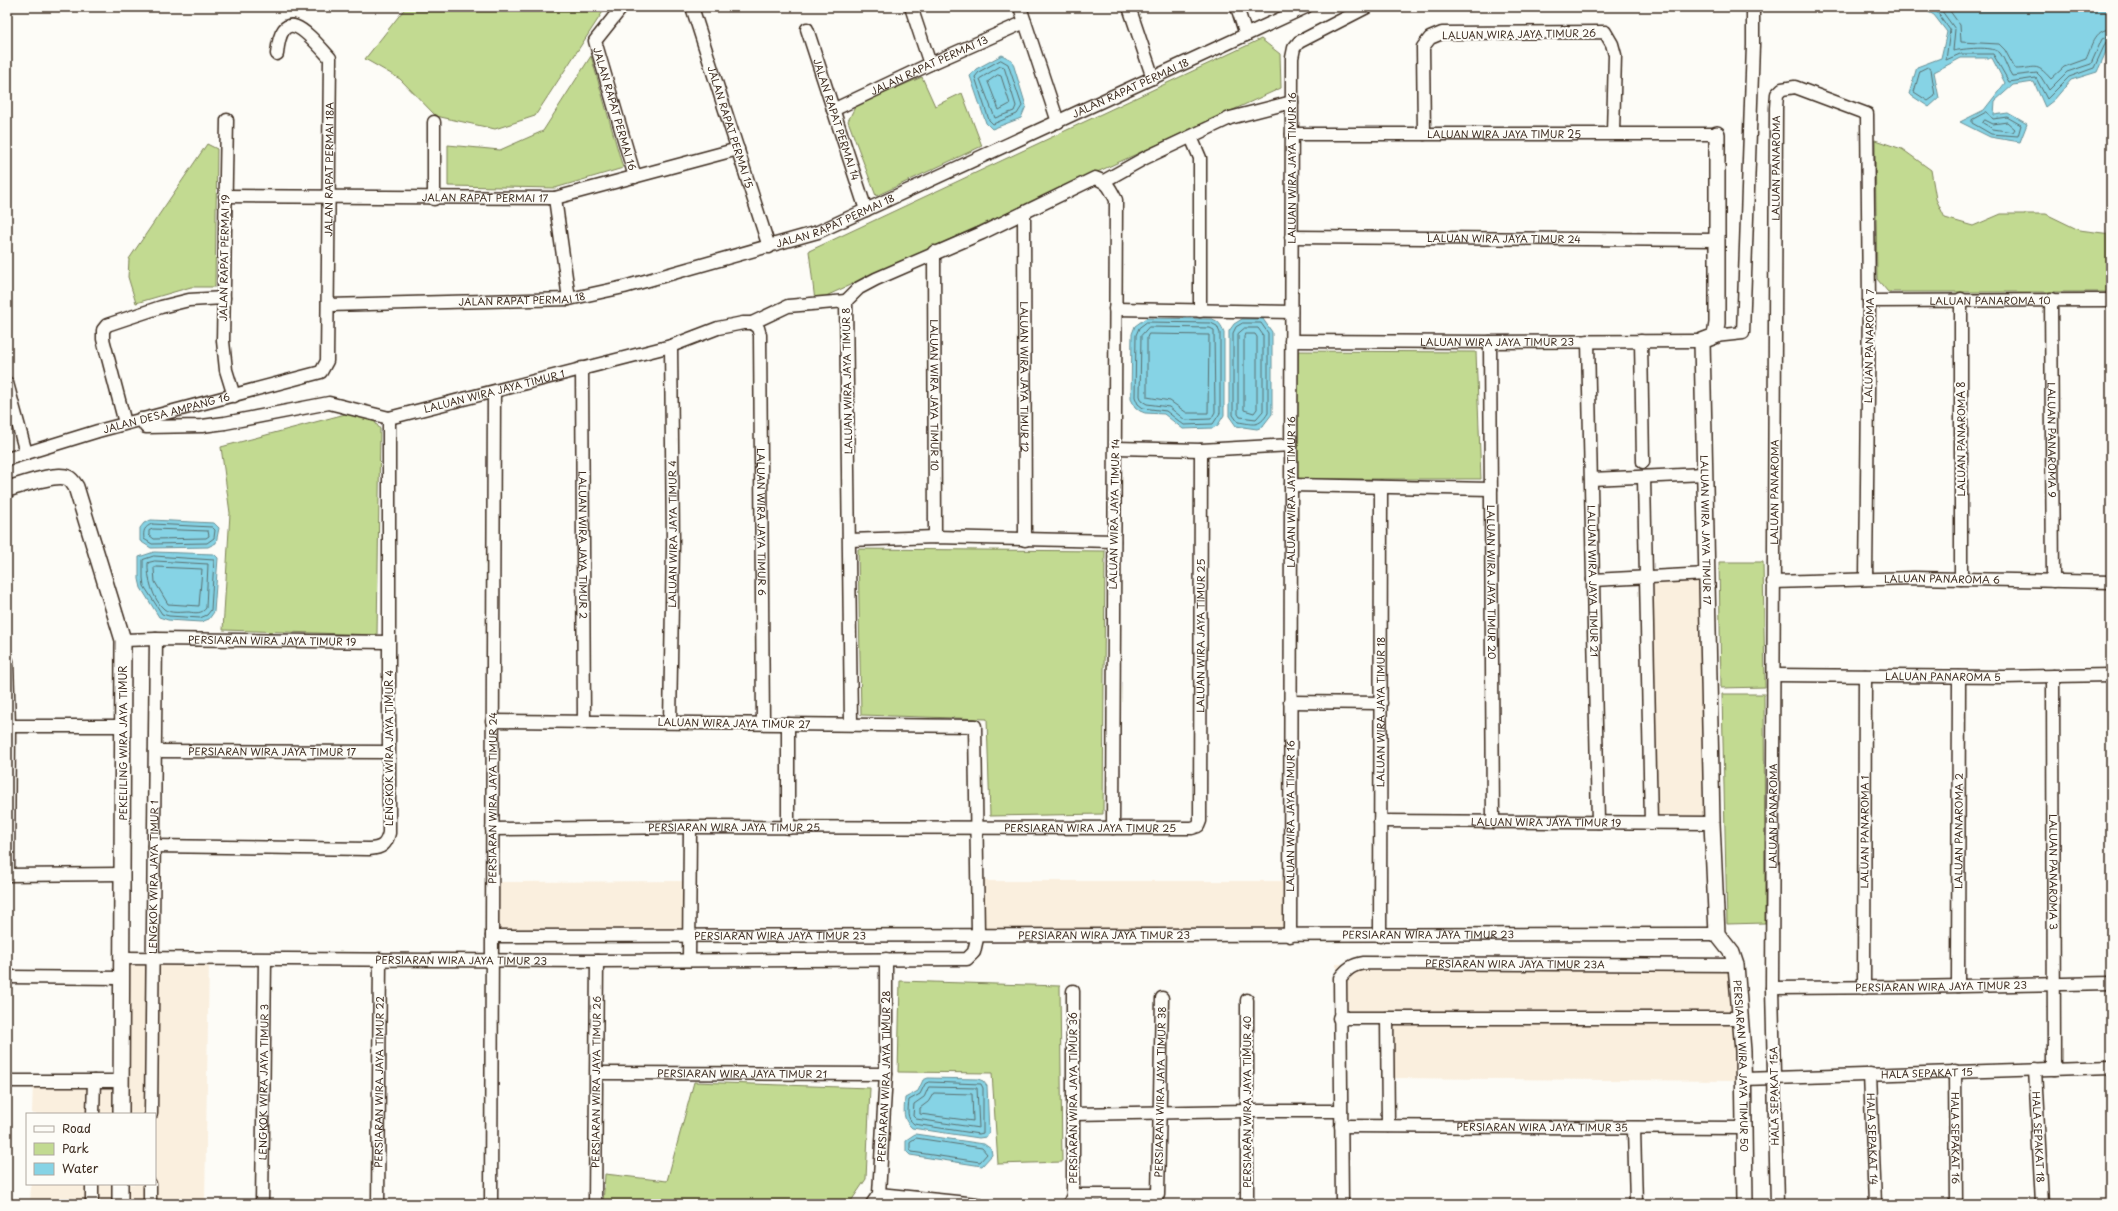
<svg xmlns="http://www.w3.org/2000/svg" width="2118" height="1211" viewBox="0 0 2118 1211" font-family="'Playpen Sans',sans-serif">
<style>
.built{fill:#faefde}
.green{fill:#c2da91;stroke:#7e8258}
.water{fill:#86d3e5;stroke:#688f95}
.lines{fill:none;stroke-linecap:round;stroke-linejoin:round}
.shore{stroke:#596e6e;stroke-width:1}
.minor-casing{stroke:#3b2a1e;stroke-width:15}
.tertiary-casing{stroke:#3b2a1e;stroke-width:18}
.minor{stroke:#fdfcf7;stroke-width:12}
.tertiary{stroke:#fdfcf7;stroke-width:15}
.labels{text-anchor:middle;stroke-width:4;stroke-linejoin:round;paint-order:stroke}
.street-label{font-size:10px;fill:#3b2a1e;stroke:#fdfcf7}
</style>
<rect width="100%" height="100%" fill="#fdfcf7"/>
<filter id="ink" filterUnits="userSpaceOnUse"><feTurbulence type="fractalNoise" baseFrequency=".025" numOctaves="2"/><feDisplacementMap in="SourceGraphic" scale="8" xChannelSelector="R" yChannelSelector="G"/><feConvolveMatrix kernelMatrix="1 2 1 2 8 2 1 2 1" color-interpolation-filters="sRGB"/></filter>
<g filter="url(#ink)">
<!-- built -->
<g class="built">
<polygon points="1709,575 1711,824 1650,824 1645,578"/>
<polygon points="688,881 688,936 492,936 492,882"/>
<polygon points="975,881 1289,881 1289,936 975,937"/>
<polygon points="122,958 209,959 205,1204 30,1204 31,1184 155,1184 155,1114 32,1114 33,1081 121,1081"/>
<polygon points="1336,964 1736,965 1736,1081 1388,1078 1386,1019 1336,1019"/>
</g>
<!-- green -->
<g class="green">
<polygon points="406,7 606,7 535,116 495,129 436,116 400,79 365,59"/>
<polygon points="1261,39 1280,54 1281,88 815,301 809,251"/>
<polygon points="591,56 623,168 555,188 448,186 448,145 500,150 543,131"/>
<polygon points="922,77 935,106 962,93 982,146 876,196 848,121 856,105"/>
<polygon points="1875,140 1902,149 1931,170 1936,199 1945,218 1973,226 2001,214 2046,214 2079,230 2111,234 2111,292 1888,292 1877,279"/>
<polygon points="207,144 217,149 215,287 191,287 136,303 128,277 129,259"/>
<polygon points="1298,351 1476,352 1481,479 1296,479"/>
<polygon points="353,412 369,414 380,429 377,635 223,630 230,513 221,447"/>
<polygon points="858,549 1105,551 1103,814 990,816 987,719 861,715"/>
<polygon points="1719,562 1763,562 1765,687 1721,688"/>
<polygon points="1722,694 1764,694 1765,923 1727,924"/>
<polygon points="900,981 1060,986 1062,1162 998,1164 992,1073 898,1072"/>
<polygon points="694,1082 870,1088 866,1179 849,1204 603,1204 605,1174 667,1181"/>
</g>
<!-- water -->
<g class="water">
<path d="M1919 7H2109C2118 29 2106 52 2097 72L2071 80 2054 100 2045 107 2034 82 2013 85 1995 101 1994 115 2008 113 2027 124 2020 142 1990 137 1960 122 1984 110 2005 83 1992 58H1961L1934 72 1939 98 1929 107 1909 94 1917 67 1941 58 1947 32 1934 15Z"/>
<polygon points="1002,55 1012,60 1026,106 1021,118 992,129 986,123 970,76 976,69"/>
<path d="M1146 318 1212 319C1219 321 1221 325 1224 332V415L1218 425 1213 428 1183 429 1164 414 1145 413 1140 411 1135 407 1131 399 1132 334 1135 326Z"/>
<polygon points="1242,319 1263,319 1272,332 1272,414 1262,427 1257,429 1236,426 1229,416 1229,331 1234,324"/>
<polygon points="151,520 214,523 219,528 216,543 208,547 151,548 140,541 140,528 144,523"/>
<polygon points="154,552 214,554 218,558 214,612 209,619 201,622 168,620 159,617 141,588 139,579 139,557"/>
<path d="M928 1078 978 1079 983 1081 987 1086 989 1132 986 1137 979 1138 912 1128C902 1119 904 1111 905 1098L918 1091 923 1080Z"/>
<polygon points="915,1134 984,1144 991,1149 992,1155 982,1166 910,1155 906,1151 906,1140"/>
</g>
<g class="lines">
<!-- shore -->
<g class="shore">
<polyline points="1928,7 1937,12 1950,30 1946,60 1960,54 1993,54 2009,82 2036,78 2047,99 2069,77 2094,68 2106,42 2111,40"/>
<path d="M1939 7 1955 29 1953 51C1962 49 1993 45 2000 53 2005 59 2007 69 2012 76L2037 73 2041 77 2049 90 2067 72 2091 64 2102 39 2111 35"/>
<path d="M1947 7 1960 25 1961 42 1999 44 2005 50 2015 69C2036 69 2035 61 2051 79L2064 67 2086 59C2092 47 2094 29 2111 29"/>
<polygon points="1001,60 1008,64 1022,106 1017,114 993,124 989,120 975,77 979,72"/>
<polygon points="1001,66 1004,67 1016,106 1014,111 995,118 980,79"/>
<polygon points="1928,67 1931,69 1935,96 1928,101 1914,92 1920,71"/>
<polygon points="998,75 1001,76 1010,104 999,110 988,82"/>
<polygon points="1987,112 1993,119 2007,117 2021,125 2018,136 1991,134 1972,123 1972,120"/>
<polygon points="1985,120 1993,124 2007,122 2015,129 2013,132 1993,129 1983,123"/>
<polygon points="1147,322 1211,323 1217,326 1220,333 1220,413 1213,424 1184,425 1166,411 1143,408 1138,404 1135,397 1136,335 1139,328"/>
<path d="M1243 323H1261L1268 333V413C1259 428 1253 424 1238 422L1233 415V333L1236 327Z"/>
<polygon points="1149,327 1210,328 1214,330 1215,412 1211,419 1185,420 1169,407 1147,404 1142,401 1140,396 1141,336"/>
<polygon points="1245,328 1258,328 1263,335 1263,411 1256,419 1240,417 1238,414 1238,334"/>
<polygon points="1149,334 1209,335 1208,413 1187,413 1170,401 1147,397 1147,338"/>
<polygon points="1246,334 1255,334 1257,337 1257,409 1254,413 1244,410 1244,337"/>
<path d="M152 524 212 527 215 530 214 538 207 543 152 544 144 539C143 531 144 527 152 524Z"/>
<polygon points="153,529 208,531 209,536 206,538 154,539 149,535 149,531"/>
<polygon points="154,556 214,560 211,610 207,615 200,618 169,616 162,614 144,586 143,578 143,560"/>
<path d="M155 561 208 564 206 608C202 614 195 613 189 612 182 612 170 614 164 609 153 600 147 577 148 563Z"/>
<polygon points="156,567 202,569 199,606 168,604 155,582 154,569"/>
<path d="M929 1082 981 1084 983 1088V1133L979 1134 914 1124C906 1118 908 1110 909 1100L920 1094 925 1084Z"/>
<polygon points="929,1087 977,1088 979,1128 916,1119 913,1116 914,1104 924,1097"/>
<polygon points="934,1093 972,1094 973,1121 920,1114 920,1108 928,1102"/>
<polygon points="916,1138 982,1148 987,1154 980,1162 912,1152 910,1149 910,1142"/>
</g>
<!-- minor casing -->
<g class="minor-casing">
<g id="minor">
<path id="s1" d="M622 7 595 41 635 177"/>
<path id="s2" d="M692 7 769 247"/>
<polyline points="911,7 930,64"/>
<polyline points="1020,7 1058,122"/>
<polyline points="1129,7 1153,78"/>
<polyline points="1237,7 1246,35"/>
<path id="s3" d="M807 29 866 210"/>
<path id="s4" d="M833 110 930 64 1025 22"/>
<polyline points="227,120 223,341 226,370 234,396"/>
<path id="s5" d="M1292 134H1717"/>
<polyline points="1424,134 1423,47 1430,38 1442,33 1605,32 1612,44 1615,55 1613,133"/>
<polyline points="1191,137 1200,158 1200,311"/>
<polyline points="1104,181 1145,158 1230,118 1292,102"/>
<path id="s6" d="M225 196 555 198 738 149"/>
<polyline points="555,198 569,299"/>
<polyline points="434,199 434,122"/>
<path id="s7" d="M1024 213 1025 540"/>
<path id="s8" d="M1291 237 1716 240"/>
<path id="s9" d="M934 252 935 537"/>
<polyline points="1961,299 1961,579"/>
<path id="s10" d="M2051 299 2053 581"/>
<path id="s11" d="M1869 301 2111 300"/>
<path id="s12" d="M329 305 569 299 624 287 818 232 1306 7"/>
<polyline points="1115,309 1291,312"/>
<path id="s13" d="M752 323 758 328 760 335 763 723"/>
<polyline points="1715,336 1743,333 1753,45 1753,7"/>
<path id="s14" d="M1291 341 1490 342 1702 341"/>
<path id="s15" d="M1588 341 1598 822"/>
<polyline points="1641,341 1643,462"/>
<path id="s16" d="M1490 342 1493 822"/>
<path id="s17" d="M582 368 584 722"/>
<polyline points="7,383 26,453"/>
<path id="s18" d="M141 419 146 427 202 426 225 423 329 403 389 418 671 346 718 328 743 323H752L788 306 846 301"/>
<polyline points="125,423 103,339 103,330 107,325 161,307 189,300 224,298"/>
<polyline points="1116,448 1201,450 1291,445"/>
<path id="s19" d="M7 459 98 431 321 372 327 361 330 58C310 36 282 0 277 54"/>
<polyline points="1644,478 1651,823"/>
<polyline points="1591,479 1705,474"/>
<polyline points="1291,485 1491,489"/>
<polyline points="850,540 935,537 1114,541"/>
<polyline points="1593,580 1707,574"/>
<path id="s20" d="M1773 582 1914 578 2111 582"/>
<path id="s21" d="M123 640 156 639 388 642"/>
<polyline points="7,661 9,726 8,875"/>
<path id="s22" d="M1774 675 2004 677 2111 675"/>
<path id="s23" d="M2053 676 2054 1069"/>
<polyline points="1290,702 1381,703"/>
<path id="s24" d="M670 722 673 544 671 346"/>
<path d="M851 724 846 301 859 288 876 279 982 233 1095 178C1108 182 1110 188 1116 200L1113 828"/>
<polyline points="9,726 123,726"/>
<path id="s25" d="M155 751 388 752"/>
<path id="s26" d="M1380 821 1712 823"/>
<polyline points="788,828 788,724"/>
<path id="s27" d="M492 829 690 827 1192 828 1198 826 1200 821 1201 450"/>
<path d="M154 846 369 849C382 848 386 845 389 833V418"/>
<polyline points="7,875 122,874"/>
<path id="s28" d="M492 936 1717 934"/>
<path id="s29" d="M1290 936 1292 58 1294 48 1299 42 1367 7"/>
<path id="s30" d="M1380 936 1381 487"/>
<path id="s31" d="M122 958 597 961 967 959 974 952 978 934 975 726 492 721"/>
<polyline points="689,960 690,827"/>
<polyline points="7,977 121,978"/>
<path id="s32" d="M1958 986 1959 677"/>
<path id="s33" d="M1772 988 1910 987 2111 983"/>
<path id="s34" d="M1864 988 1865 676"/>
<polyline points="1339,1018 1741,1018"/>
<polyline points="1387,1018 1388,1126"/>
<path id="s35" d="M2035 1069 2042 1204"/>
<path id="s36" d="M1955 1071 1956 1204"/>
<path id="s37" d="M597 1073 886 1074"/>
<path id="s38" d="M1870 1074 1875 1204"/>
<path id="s39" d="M1743 1079 2111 1067"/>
<polyline points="7,1081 121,1081"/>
<polyline points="93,1114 94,1081"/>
<path id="s40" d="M151 1114 156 639"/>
<polyline points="1073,1114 1247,1111 1341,1111"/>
<path id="s41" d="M1341 1126 1744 1128"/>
<polyline points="1634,1129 1636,1204"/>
<polyline points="879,1194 977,1204"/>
<path id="s42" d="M1073 1195H1158L1162 998"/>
<polyline points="92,1204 92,1184"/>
<polyline points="150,1204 150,1184"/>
<path id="s43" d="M262 1204 265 960"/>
<path id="s44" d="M378 1204 380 959"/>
<path id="s45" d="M491 1204 494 392"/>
<path id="s46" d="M595 1204 597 961"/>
<path id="s47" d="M872 1204 879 1194 886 1074V959"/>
<polyline points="1069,1204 1073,1195 1073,991"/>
<polyline points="1247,1204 1247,1000"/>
<path id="s48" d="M1342 1204 1340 978C1347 969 1352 965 1364 963L1736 965"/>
<path id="s49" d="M1777 1204 1772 988 1776 108 1777 94 1782 89 1795 87 1867 114 1869 301 1866 579"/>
</g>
</g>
<!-- tertiary casing -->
<g class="tertiary-casing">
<g id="tertiary">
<path id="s50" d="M1717 134V323L1715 336 1702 341 1712 823 1717 934 1732 953 1736 965 1743 1051 1745 1204"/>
<path d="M7 489C20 486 56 472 68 478 72 480 74 484 76 487L123 640 121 1114"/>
<polyline points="120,1204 120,1184"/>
</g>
</g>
<!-- minor -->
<use href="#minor" class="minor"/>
<!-- tertiary -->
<use href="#tertiary" class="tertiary"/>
</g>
</g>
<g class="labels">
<!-- street labels -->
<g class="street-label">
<text transform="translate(1519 34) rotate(-1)" y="4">LALUAN WIRA JAYA TIMUR 26</text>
<text dy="4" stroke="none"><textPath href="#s4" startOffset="106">JALAN RAPAT PERMAI 13</textPath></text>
<text dy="4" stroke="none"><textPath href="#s12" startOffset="842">JALAN RAPAT PERMAI 18</textPath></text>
<text dy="4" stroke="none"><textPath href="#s1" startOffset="114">JALAN RAPAT PERMAI 16</textPath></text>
<text dy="4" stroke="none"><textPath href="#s3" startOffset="95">JALAN RAPAT PERMAI 14</textPath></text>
<text dy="4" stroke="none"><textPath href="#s2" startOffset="126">JALAN RAPAT PERMAI 15</textPath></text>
<text dy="4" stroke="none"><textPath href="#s5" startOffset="212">LALUAN WIRA JAYA TIMUR 25</textPath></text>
<text dy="4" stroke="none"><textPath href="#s29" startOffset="768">LALUAN WIRA JAYA TIMUR 16</textPath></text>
<text dy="4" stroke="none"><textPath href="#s49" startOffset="1036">LALUAN PANAROMA</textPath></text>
<text dy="4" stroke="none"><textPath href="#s19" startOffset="530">JALAN RAPAT PERMAI 18A</textPath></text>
<text dy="4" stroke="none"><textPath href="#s6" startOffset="260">JALAN RAPAT PERMAI 17</textPath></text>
<text dy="4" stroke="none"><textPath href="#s12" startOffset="518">JALAN RAPAT PERMAI 18</textPath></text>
<text dy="4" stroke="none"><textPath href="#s8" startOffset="213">LALUAN WIRA JAYA TIMUR 24</textPath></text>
<text transform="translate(224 258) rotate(-89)" y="4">JALAN RAPAT PERMAI 19</text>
<text dy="4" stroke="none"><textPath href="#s12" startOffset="193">JALAN RAPAT PERMAI 18</textPath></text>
<text dy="4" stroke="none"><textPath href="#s11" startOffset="121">LALUAN PANAROMA 10</textPath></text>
<text dy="4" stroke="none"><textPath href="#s14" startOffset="206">LALUAN WIRA JAYA TIMUR 23</textPath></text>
<text transform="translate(1869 346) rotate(-89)" y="4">LALUAN PANAROMA 7</text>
<text dy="4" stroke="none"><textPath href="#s7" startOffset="164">LALUAN WIRA JAYA TIMUR 12</textPath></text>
<text transform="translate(847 381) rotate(-91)" y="4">LALUAN WIRA JAYA TIMUR 8</text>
<text dy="4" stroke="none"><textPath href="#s18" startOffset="365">LALUAN WIRA JAYA TIMUR 1</textPath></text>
<text dy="4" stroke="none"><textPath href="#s9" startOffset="143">LALUAN WIRA JAYA TIMUR 10</textPath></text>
<text dy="4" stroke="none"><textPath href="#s19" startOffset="166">JALAN DESA AMPANG 16</textPath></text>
<text transform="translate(1961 439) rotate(-90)" y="4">LALUAN PANAROMA 8</text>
<text dy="4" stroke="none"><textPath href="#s10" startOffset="141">LALUAN PANAROMA 9</textPath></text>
<text dy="4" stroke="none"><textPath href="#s29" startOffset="444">LALUAN WIRA JAYA TIMUR 16</textPath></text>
<text dy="4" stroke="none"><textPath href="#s49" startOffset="712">LALUAN PANAROMA</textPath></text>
<text transform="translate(1114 514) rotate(-89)" y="4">LALUAN WIRA JAYA TIMUR 14</text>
<text dy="4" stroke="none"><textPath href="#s13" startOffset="202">LALUAN WIRA JAYA TIMUR 6</textPath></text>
<text dy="4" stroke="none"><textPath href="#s50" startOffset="405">LALUAN WIRA JAYA TIMUR 17</textPath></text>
<text dy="4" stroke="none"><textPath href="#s24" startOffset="188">LALUAN WIRA JAYA TIMUR 4</textPath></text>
<text dy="4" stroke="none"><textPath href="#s17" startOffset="177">LALUAN WIRA JAYA TIMUR 2</textPath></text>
<text dy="4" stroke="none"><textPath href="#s20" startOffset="169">LALUAN PANAROMA 6</textPath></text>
<text dy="4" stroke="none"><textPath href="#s15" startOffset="240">LALUAN WIRA JAYA TIMUR 21</textPath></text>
<text dy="4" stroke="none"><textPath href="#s16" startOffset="240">LALUAN WIRA JAYA TIMUR 20</textPath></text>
<text dy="4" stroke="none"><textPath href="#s27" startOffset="897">LALUAN WIRA JAYA TIMUR 25</textPath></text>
<text dy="4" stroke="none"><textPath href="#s21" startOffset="149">PERSIARAN WIRA JAYA TIMUR 19</textPath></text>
<text dy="4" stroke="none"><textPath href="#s22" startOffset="169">LALUAN PANAROMA 5</textPath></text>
<text dy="4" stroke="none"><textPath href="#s30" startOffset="224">LALUAN WIRA JAYA TIMUR 18</textPath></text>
<text transform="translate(734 723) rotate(1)" y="4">LALUAN WIRA JAYA TIMUR 27</text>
<text transform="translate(123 743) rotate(-90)" y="4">PEKELILING WIRA JAYA TIMUR</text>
<text transform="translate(389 748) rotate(-90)" y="4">LENGKOK WIRA JAYA TIMUR 4</text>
<text dy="4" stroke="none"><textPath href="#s25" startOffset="117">PERSIARAN WIRA JAYA TIMUR 17</textPath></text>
<text dy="4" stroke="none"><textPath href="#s45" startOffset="406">PERSIARAN WIRA JAYA TIMUR 24</textPath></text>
<text dy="4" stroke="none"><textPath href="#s29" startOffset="120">LALUAN WIRA JAYA TIMUR 16</textPath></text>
<text dy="4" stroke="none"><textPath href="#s49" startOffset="388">LALUAN PANAROMA</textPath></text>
<text dy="4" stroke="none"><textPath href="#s26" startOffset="166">LALUAN WIRA JAYA TIMUR 19</textPath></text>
<text dy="4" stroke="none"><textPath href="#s27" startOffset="242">PERSIARAN WIRA JAYA TIMUR 25</textPath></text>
<text dy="4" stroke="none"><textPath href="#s27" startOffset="598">PERSIARAN WIRA JAYA TIMUR 25</textPath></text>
<text dy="4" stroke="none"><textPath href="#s32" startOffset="155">LALUAN PANAROMA 2</textPath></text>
<text dy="4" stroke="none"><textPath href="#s34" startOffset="156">LALUAN PANAROMA 1</textPath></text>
<text dy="4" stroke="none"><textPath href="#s23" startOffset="196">LALUAN PANAROMA 3</textPath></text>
<text dy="4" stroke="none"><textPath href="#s40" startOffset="237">LENGKOK WIRA JAYA TIMUR 1</textPath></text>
<text dy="4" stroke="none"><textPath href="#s28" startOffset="288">PERSIARAN WIRA JAYA TIMUR 23</textPath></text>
<text dy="4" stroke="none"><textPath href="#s28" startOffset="612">PERSIARAN WIRA JAYA TIMUR 23</textPath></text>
<text dy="4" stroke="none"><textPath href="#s28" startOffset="936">PERSIARAN WIRA JAYA TIMUR 23</textPath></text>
<text dy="4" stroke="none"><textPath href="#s31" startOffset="339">PERSIARAN WIRA JAYA TIMUR 23</textPath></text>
<text dy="4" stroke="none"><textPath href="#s48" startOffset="406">PERSIARAN WIRA JAYA TIMUR 23A</textPath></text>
<text dy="4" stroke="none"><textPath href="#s33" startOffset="169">PERSIARAN WIRA JAYA TIMUR 23</textPath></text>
<text dy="4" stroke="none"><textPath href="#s50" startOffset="947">PERSIARAN WIRA JAYA TIMUR 50</textPath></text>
<text dy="4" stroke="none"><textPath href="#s39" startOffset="184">HALA SEPAKAT 15</textPath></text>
<text dy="4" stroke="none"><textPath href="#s37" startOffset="145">PERSIARAN WIRA JAYA TIMUR 21</textPath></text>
<text dy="4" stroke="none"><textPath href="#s47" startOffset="130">PERSIARAN WIRA JAYA TIMUR 28</textPath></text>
<text dy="4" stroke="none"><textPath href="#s43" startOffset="122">LENGKOK WIRA JAYA TIMUR 3</textPath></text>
<text dy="4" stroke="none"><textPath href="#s44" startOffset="122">PERSIARAN WIRA JAYA TIMUR 22</textPath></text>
<text dy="4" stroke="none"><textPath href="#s46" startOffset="122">PERSIARAN WIRA JAYA TIMUR 26</textPath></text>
<text dy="4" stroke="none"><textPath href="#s42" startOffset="188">PERSIARAN WIRA JAYA TIMUR 38</textPath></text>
<text transform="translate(1774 1096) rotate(-91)" y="4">HALA SEPAKAT 15A</text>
<text transform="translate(1073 1098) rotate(-90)" y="4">PERSIARAN WIRA JAYA TIMUR 36</text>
<text transform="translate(1247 1102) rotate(-90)" y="4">PERSIARAN WIRA JAYA TIMUR 40</text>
<text dy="4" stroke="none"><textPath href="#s41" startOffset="201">PERSIARAN WIRA JAYA TIMUR 35</textPath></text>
<text dy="4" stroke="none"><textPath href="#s35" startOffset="68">HALA SEPAKAT 18</textPath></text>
<text dy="4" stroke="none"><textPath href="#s36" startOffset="67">HALA SEPAKAT 16</textPath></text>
<text dy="4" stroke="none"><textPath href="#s38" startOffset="65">HALA SEPAKAT 14</textPath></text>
</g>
</g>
<!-- margin -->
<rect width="2118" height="1211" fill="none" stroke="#fdfcf7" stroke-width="24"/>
<rect x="12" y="12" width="2094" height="1187" fill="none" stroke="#3b2a1e" stroke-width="1.5" filter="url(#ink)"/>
<!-- legend -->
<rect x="26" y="1113" width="130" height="72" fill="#fdfcf7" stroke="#afa8a0"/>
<rect x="34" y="1126" width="20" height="6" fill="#fdfcf7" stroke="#afa8a0"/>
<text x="62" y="1133" font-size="12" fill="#3b2a1e">Road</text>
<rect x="34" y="1143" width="20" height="12" fill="#c2da91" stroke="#afa8a0"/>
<text x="62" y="1153" font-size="12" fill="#3b2a1e">Park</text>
<rect x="34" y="1163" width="20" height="12" fill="#86d3e5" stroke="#afa8a0"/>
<text x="62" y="1173" font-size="12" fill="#3b2a1e">Water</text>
</svg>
